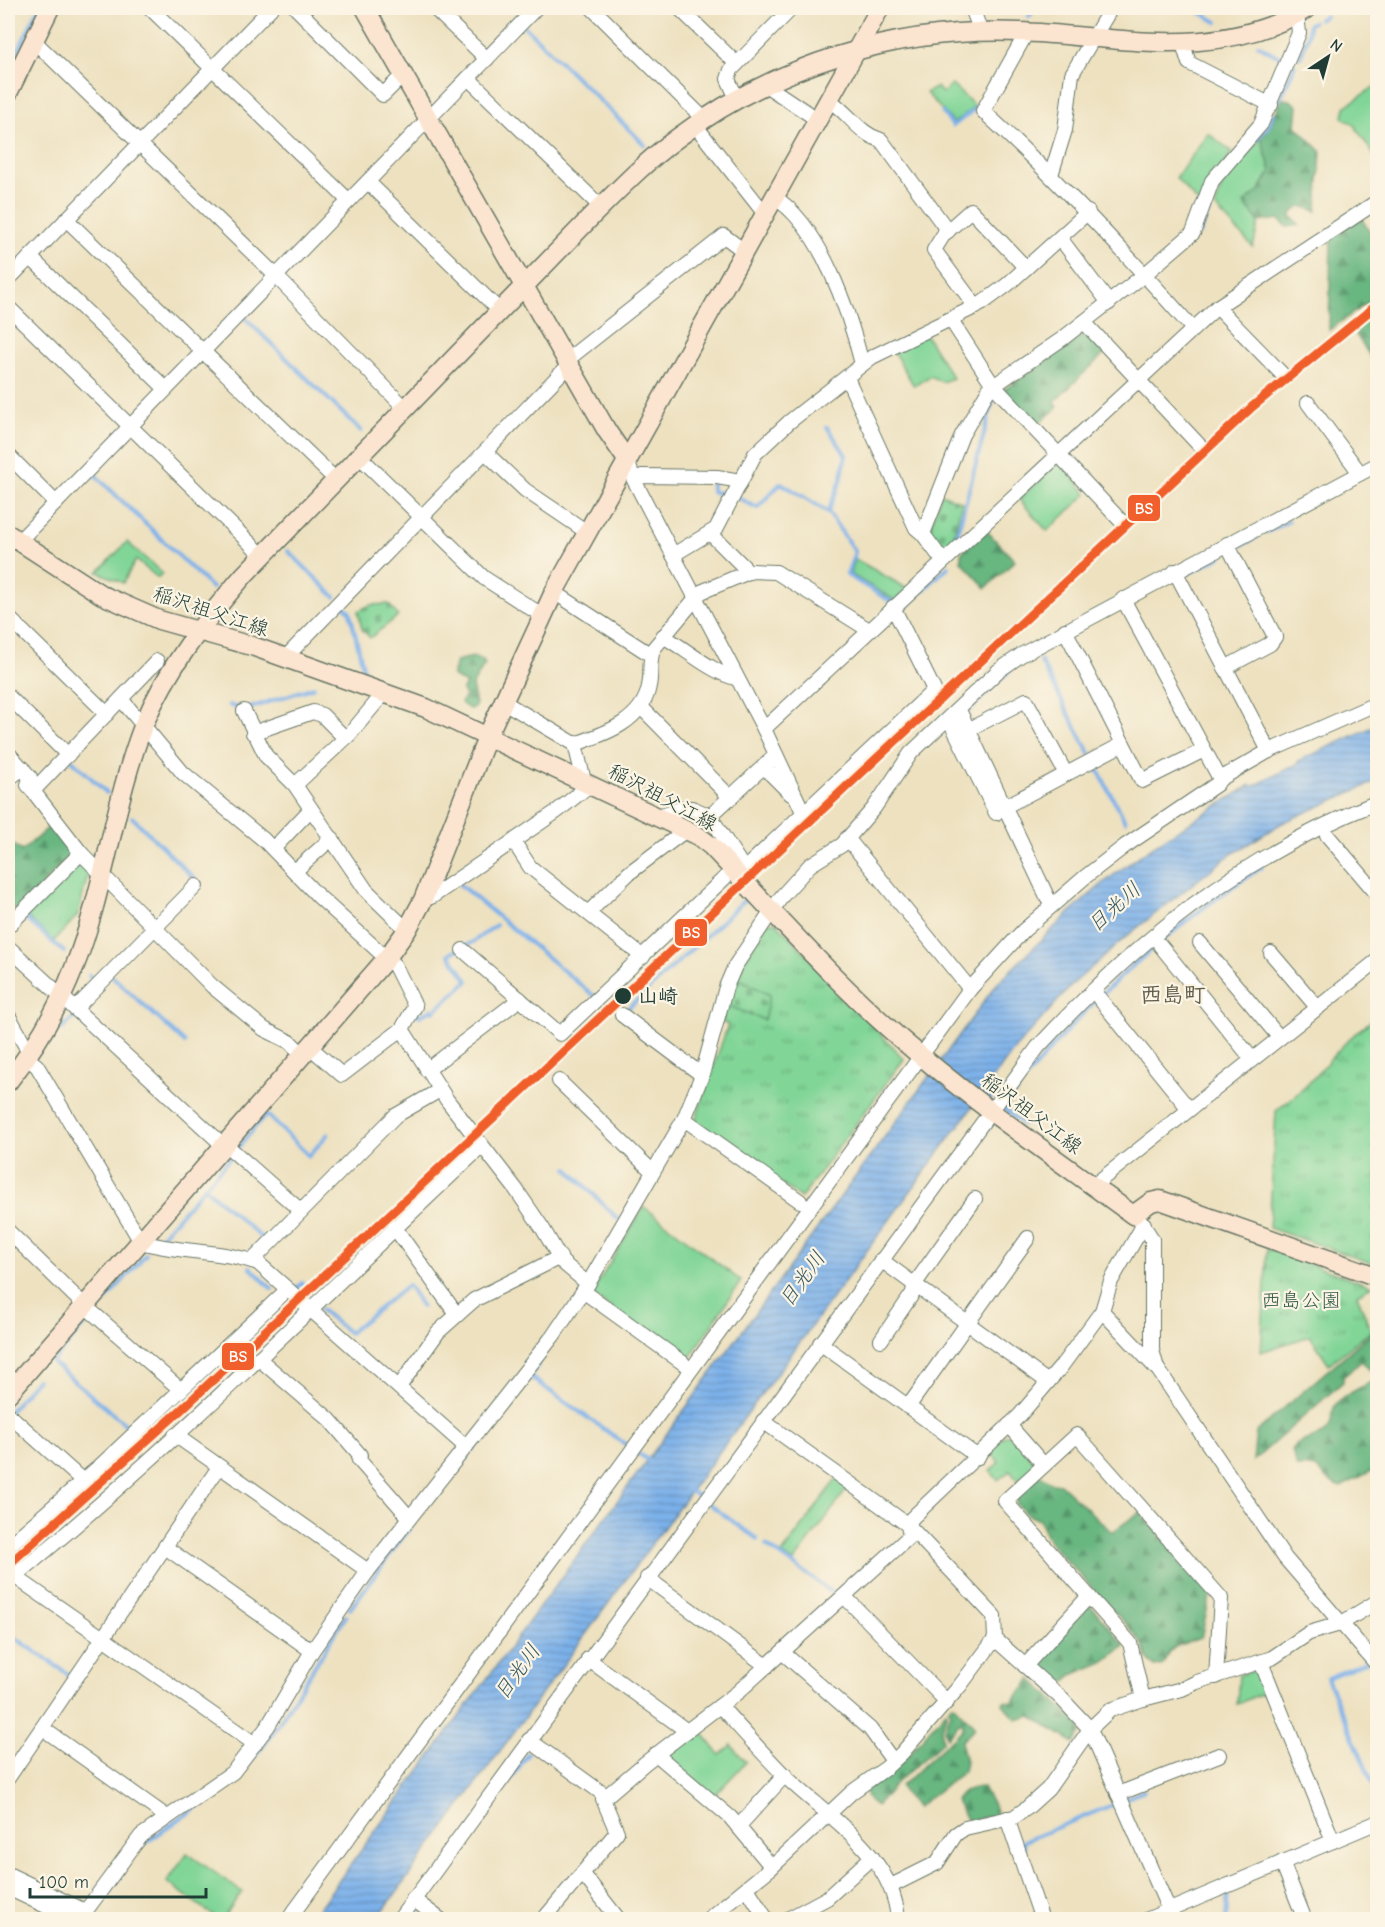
<svg xmlns="http://www.w3.org/2000/svg" width="1385" height="1927" viewBox="0 0 1385 1927" font-family="'Comic Neue','Klee One',sans-serif">
<style>
.green{fill:#81d597;stroke:#508966;stroke-width:1.5}
.forest{fill:url(#forest-firs);stroke:#447a5a;stroke-width:1.5}
.cemetery{fill:url(#cemetery-stones);stroke:#508966;stroke-width:1.5}
.park{fill:url(#park-tufts);stroke:#508966;stroke-width:1.5}
.water{fill:url(#water-rules);stroke:#4e778f;stroke-width:1.5}
.lines{fill:none;stroke-linecap:round;stroke-linejoin:round}
.stream{stroke:#7cb1ea;stroke-width:4}
.street-casing{stroke:#677665;stroke-width:16}
.secondary-casing{stroke:#677665;stroke-width:21}
.street{stroke:#fff;stroke-width:14}
.secondary{stroke:#fce5d0;stroke-width:18}
.rail-1-casing{stroke:#fcf5e5;stroke-width:14}
.rail-1{stroke:#f05f2c;stroke-width:9}
.stop-dot{fill:#1f3d34;stroke:#fcf5e5;stroke-width:2}
.labels{text-anchor:middle;stroke-width:4.5;stroke-linejoin:round;paint-order:stroke}
.street-label{font-size:20px;fill:#1f3d34;stroke:#fcf5e5}
.stop-label{font-size:20px;font-weight:bold;fill:#1f3d34;stroke:#fcf5e5;text-anchor:start}
.park-label{font-size:20px;fill:#335b48;stroke:#fcf5e5}
.water-label{font-size:21px;font-style:italic;fill:#365a62;stroke:#fcf5e5}
.quarter-label{font-size:22px;font-weight:bold;fill:#605c4b;stroke:#fcf5e5}
.line-badge{stroke:#fcf5e5;stroke-width:2}
.badge-label{font-size:16px;text-anchor:middle;font-weight:bold;fill:#fff}
</style>
<defs>
<pattern id="forest-firs" width="22" height="20" patternUnits="userSpaceOnUse" patternTransform="scale(1.5)"><rect width="22" height="20" fill="#68b680"/><path d="M5 1l3.5 6h-7zM16 11l3.5 6h-7z" fill="#55956a"/></pattern>
<pattern id="cemetery-stones" width="16" height="16" patternUnits="userSpaceOnUse" patternTransform="scale(1.5)"><rect width="16" height="16" fill="#81d597"/><path d="M2 7V4a2 2 0 0 1 4 0v3zM10 15v-3a2 2 0 0 1 4 0v3z" fill="#69ae7c"/></pattern>
<pattern id="park-tufts" width="24" height="20" patternUnits="userSpaceOnUse" patternTransform="scale(1.5)"><rect width="24" height="20" fill="#81d597"/><path d="M3 7l-1-3M5 7V3M7 7l1-3M15 17l-1-3M17 17v-4M19 17l1-3" fill="none" stroke="#69ae7c"/></pattern>
<pattern id="water-rules" width="6" height="5" patternUnits="userSpaceOnUse" patternTransform="scale(1.5)"><rect width="6" height="5" fill="#7cb1ea"/><path d="M0 2.5h6" fill="none" stroke="#6591be"/></pattern>
</defs>
<rect width="100%" height="100%" fill="#fcf5e5"/>
<filter id="ink" filterUnits="userSpaceOnUse"><feTurbulence type="fractalNoise" baseFrequency=".0167" numOctaves="2"/><feDisplacementMap in="SourceGraphic" scale="12" xChannelSelector="R" yChannelSelector="G"/><feConvolveMatrix kernelMatrix="1 2 1 2 8 2 1 2 1" color-interpolation-filters="sRGB"/></filter>
<filter id="wash" filterUnits="userSpaceOnUse"><feTurbulence type="fractalNoise" baseFrequency=".008" numOctaves="4" result="noise"/><feDisplacementMap in="SourceGraphic" scale="24" xChannelSelector="R" yChannelSelector="G"/><feGaussianBlur stdDeviation="1.35" result="paint"/><feColorMatrix in="noise" values="0 0 0 0 0 0 0 0 0 0 0 0 0 0 0 0 0 1.4 0 .05"/><feComposite in="paint" operator="in"/></filter>
<g filter="url(#wash)">
<rect width="100%" height="100%" fill="#ede1c0"/>
<!-- green -->
<g class="green">
<polygon points="952,85 975,106 954,123 926,93 937,87 942,93"/>
<polygon points="1377,85 1377,160 1354,125 1343,117 1345,107"/>
<polygon points="1208,133 1232,152 1199,204 1176,178"/>
<polygon points="1261,138 1271,171 1259,191 1244,203 1259,222 1253,247 1215,207 1222,186"/>
<polygon points="925,334 953,378 942,382 930,376 914,386 893,351"/>
<polygon points="1060,461 1087,494 1047,531 1019,499"/>
<polygon points="127,542 162,573 158,578 136,560 123,583 98,572"/>
<polygon points="855,559 908,589 896,601 850,574"/>
<polygon points="81,858 90,866 78,915 54,941 24,914"/>
<polygon points="644,1207 741,1281 687,1362 591,1294"/>
<polygon points="1005,1435 1012,1435 1033,1460 1033,1467 1018,1481 1010,1471 998,1480 990,1471 999,1462 989,1451"/>
<polygon points="838,1477 850,1485 794,1562 782,1554"/>
<polygon points="1253,1671 1260,1674 1267,1691 1237,1704 1239,1675"/>
<polygon points="699,1729 720,1755 731,1745 746,1762 714,1796 668,1758 669,1751"/>
<polygon points="187,1853 242,1892 222,1919 218,1919 167,1882"/>
</g>
<!-- forest -->
<g class="forest">
<polygon points="1282,99 1290,100 1298,106 1296,126 1321,151 1317,211 1301,206 1290,215 1300,225 1287,227 1278,219 1259,222 1244,203 1259,191 1271,171 1261,138 1269,128"/>
<polygon points="1361,218 1377,243 1377,296 1329,330 1331,237"/>
<polygon points="1377,311 1377,367 1353,330"/>
<polygon points="1089,331 1107,351 1054,402 1058,407 1035,427 1002,391"/>
<polygon points="986,530 1015,561 986,588 961,561 961,553"/>
<polygon points="473,657 483,660 485,664 472,686 476,704 474,708 469,709 461,703 465,695 462,691 466,684 452,676 456,661"/>
<polygon points="51,825 73,852 18,911 8,905 8,841 22,851"/>
<polygon points="1377,1328 1377,1378 1362,1361 1343,1377 1343,1382 1253,1461 1256,1432"/>
<path d="M1371 1382H1377V1468L1341 1487C1320 1481 1326 1463 1297 1467L1292 1450C1301 1436 1319 1441 1328 1429 1333 1422 1331 1412 1335 1406 1338 1399 1363 1386 1371 1382Z"/>
<polygon points="1040,1475 1052,1483 1060,1484 1112,1532 1140,1512 1211,1592 1201,1638 1177,1646 1169,1652 1163,1665 1155,1667 1148,1660 1143,1645 1130,1628 1050,1543 1039,1520 1025,1513 1017,1504 1017,1497"/>
<polygon points="1085,1606 1092,1607 1125,1646 1103,1662 1072,1675 1058,1689 1036,1668 1036,1662"/>
<polygon points="1031,1679 1079,1724 1081,1733 1074,1743 1031,1716 1017,1720 1003,1704 1004,1701 1012,1702"/>
<polygon points="953,1704 975,1727 961,1742 966,1762 964,1771 917,1807 904,1793 901,1786 963,1729 963,1723 959,1723 947,1738 944,1728 951,1713 949,1708"/>
<path d="M946 1711 947 1715 941 1727 943 1742 897 1782 876 1806C869 1801 866 1798 865 1790L901 1763Z"/>
<path d="M983 1787 996 1811 994 1816 967 1821 956 1801C963 1790 970 1788 983 1787Z"/>
</g>
<!-- cemetery -->
<g class="cemetery">
<polygon points="941,494 962,502 951,548 947,548 930,537 929,531"/>
<polygon points="389,604 398,616 370,638 362,629 358,611 370,605"/>
<polygon points="735,977 770,995 764,1020 726,1005"/>
</g>
<!-- park -->
<g class="park">
<polygon points="776,922 904,1059 801,1198 695,1121 728,1025 722,1022 726,1005 764,1020 770,995 735,977 767,923"/>
<path d="M1377 1017V1265L1269 1228 1276 1111C1287 1102 1299 1093 1309 1083 1330 1060 1350 1034 1377 1017Z"/>
<polygon points="1267,1249 1372,1286 1357,1294 1371,1331 1329,1364 1310,1336 1261,1352"/>
</g>
<!-- water -->
<path class="water" d="M1377 725V781L1282 823 1227 857 1127 936 1073 984 1014 1050 377 1919 310 1920 996 985C1032 949 1067 913 1106 881 1151 845 1202 815 1251 785L1252 787 1299 763 1298 761Z"/>
<g class="lines">
<!-- stream -->
<g class="stream">
<polyline points="1192,8 1217,22"/>
<polyline points="1029,17 1034,8"/>
<polyline points="1319,19 1325,16"/>
<polyline points="524,26 645,145"/>
<polyline points="1258,45 1283,59"/>
<polyline points="1300,58 1308,36 1309,24 1313,22"/>
<polyline points="8,71 39,8"/>
<polyline points="1280,99 1295,65"/>
<polyline points="942,112 953,126 981,104"/>
<polyline points="1257,139 1268,127 1273,114"/>
<polyline points="1199,234 1210,207"/>
<polyline points="243,316 361,431"/>
<polyline points="827,427 846,455 841,480 828,512 855,552 847,575 892,602"/>
<polyline points="92,472 212,588"/>
<polyline points="712,481 712,492 730,494"/>
<polyline points="737,497 757,508 781,483 828,512"/>
<polyline points="1267,532 1289,521"/>
<polyline points="955,542 994,396"/>
<polyline points="1240,546 1257,537"/>
<polyline points="288,551 335,597"/>
<polyline points="1189,573 1221,556"/>
<polyline points="342,604 350,612 366,680"/>
<polyline points="920,645 902,610 949,566"/>
<polyline points="923,651 941,687"/>
<polyline points="1040,660 1090,754"/>
<polyline points="229,705 244,710 314,687"/>
<polyline points="968,711 1010,670"/>
<polyline points="72,760 107,793"/>
<polyline points="1096,766 1125,821"/>
<polyline points="132,817 196,880"/>
<polyline points="460,885 594,996"/>
<polyline points="24,917 64,952"/>
<polyline points="89,975 96,982"/>
<polyline points="113,977 185,1043"/>
<polyline points="417,1013 420,1016 432,1009 434,1011 468,981 449,954 473,942 496,925"/>
<polyline points="626,1013 624,1012 749,896"/>
<polyline points="62,1029 75,1016"/>
<polyline points="977,1088 991,1099"/>
<path d="M1023 1124 1003 1108C1074 1012 1162 932 1262 867"/>
<polyline points="237,1149 266,1114 309,1156 328,1134"/>
<polyline points="567,1168 618,1219"/>
<polyline points="204,1187 264,1240 251,1252"/>
<polyline points="942,1189 990,1125"/>
<polyline points="158,1240 232,1156"/>
<polyline points="250,1267 272,1289"/>
<polyline points="296,1289 302,1283 305,1288"/>
<polyline points="98,1309 146,1254"/>
<polyline points="320,1309 349,1333 408,1285 422,1307"/>
<polyline points="89,1319 52,1362 132,1430"/>
<polyline points="530,1377 625,1444"/>
<polyline points="10,1411 37,1379"/>
<polyline points="473,1450 538,1365"/>
<polyline points="639,1454 651,1462"/>
<polyline points="686,1488 698,1496"/>
<polyline points="435,1497 468,1456"/>
<polyline points="709,1504 757,1539"/>
<polyline points="766,1545 837,1596"/>
<polyline points="350,1609 409,1529"/>
<polyline points="8,1633 71,1676 69,1679"/>
<polyline points="1366,1662 1327,1678 1378,1796"/>
<polyline points="240,1775 274,1731 346,1616"/>
<polyline points="1127,1798 1144,1791"/>
<polyline points="141,1846 234,1781"/>
<polyline points="1024,1847 1022,1842 1117,1803"/>
<polyline points="425,1901 528,1754"/>
<polyline points="92,1915 123,1872"/>
<polyline points="411,1920 420,1908"/>
<polyline points="1226,1920 1228,1891"/>
</g>
</g>
</g>
<g filter="url(#ink)">
<g class="lines">
<!-- street casing -->
<g class="street-casing">
<g id="street">
<polyline points="150,8 349,201"/>
<polyline points="296,8 383,95 404,74"/>
<polyline points="434,8 487,59"/>
<polyline points="592,8 704,119"/>
<polyline points="679,8 737,64"/>
<polyline points="972,8 981,32"/>
<path d="M1027 32 983 111C1058 180 1126 253 1193 329"/>
<polyline points="34,41 270,270 405,408"/>
<polyline points="1183,44 1189,63 1271,105"/>
<polyline points="468,78 601,207"/>
<polyline points="764,84 818,120"/>
<polyline points="737,99 728,79 731,70 792,8"/>
<path d="M829 100C849 113 859 134 881 140L948 231"/>
<polyline points="695,125 765,214"/>
<polyline points="1051,175 1065,130 1072,74 1111,8"/>
<polyline points="368,182 500,311"/>
<path d="M774 197C821 226 849 312 862 364"/>
<polyline points="66,219 336,480"/>
<polyline points="1060,238 1109,303"/>
<polyline points="30,257 166,389"/>
<polyline points="8,280 271,8"/>
<polyline points="8,307 263,556"/>
<polyline points="976,307 934,250 944,234 971,210 1026,268"/>
<polyline points="1217,307 1282,374"/>
<polyline points="951,320 993,385 1121,521"/>
<polyline points="1084,322 1200,446"/>
<polyline points="567,360 724,236 744,251"/>
<polyline points="847,378 916,528 923,534 943,561"/>
<polyline points="1308,403 1360,473"/>
<polyline points="485,452 525,490 587,532"/>
<polyline points="8,455 56,503"/>
<polyline points="359,456 484,578 543,616"/>
<polyline points="627,460 634,480 764,729 804,814"/>
<polyline points="634,480 642,476 717,477 741,481"/>
<polyline points="711,534 749,572"/>
<polyline points="923,534 962,435 989,389 1062,339 1144,275 1193,233 1212,181 1261,124 1299,33 1297,14"/>
<polyline points="18,542 536,8"/>
<polyline points="673,555 716,529 755,454 789,422 872,357 981,304 1007,285 1088,212"/>
<polyline points="1175,571 1269,751"/>
<polyline points="554,592 651,655"/>
<polyline points="1123,599 1220,779"/>
<polyline points="8,617 107,714"/>
<polyline points="1065,630 1142,781 1204,750"/>
<path d="M663 636C684 648 716 675 736 678"/>
<polyline points="285,658 569,365"/>
<polyline points="1225,668 1270,644 1275,637 1227,544"/>
<polyline points="8,696 68,755"/>
<polyline points="121,699 183,773 264,840 318,896 395,966 415,1006 402,1029 447,1100 515,1188 543,1229 562,1262 588,1284"/>
<polyline points="502,701 575,744 584,781"/>
<polyline points="642,708 731,798"/>
<polyline points="959,710 1051,905"/>
<polyline points="244,711 266,756 295,785 366,890 407,930"/>
<polyline points="949,719 996,813"/>
<polyline points="764,729 1217,307 1378,201"/>
<polyline points="968,730 1026,700 1066,774"/>
<polyline points="253,733 313,712 322,715 345,738"/>
<path d="M575 744C605 734 643 721 649 686 652 673 648 661 654 648L701 592 751 571 776 572 869 630"/>
<polyline points="8,753 30,777 28,785 33,791"/>
<polyline points="765,768 791,794"/>
<polyline points="8,779 23,768"/>
<polyline points="295,785 350,734 384,693"/>
<polyline points="1006,806 1123,744"/>
<polyline points="658,816 683,808 692,808 710,816"/>
<polyline points="1327,835 1378,895"/>
<polyline points="847,838 970,989"/>
<polyline points="514,842 530,867 643,957"/>
<polyline points="273,849 311,809"/>
<polyline points="81,853 212,986 264,1029 290,1042 303,1055"/>
<polyline points="744,869 710,816 776,755"/>
<polyline points="295,871 332,838"/>
<polyline points="738,875 934,690 893,607"/>
<polyline points="423,900 433,896 556,812 591,784"/>
<polyline points="588,913 629,873 686,830"/>
<polyline points="8,926 81,853 33,791 157,661"/>
<polyline points="1200,943 1279,1037"/>
<polyline points="1160,945 1252,1059"/>
<polyline points="8,947 224,1146"/>
<polyline points="463,950 560,1034 733,870"/>
<polyline points="1271,953 1317,1007"/>
<polyline points="1099,998 1189,1109"/>
<polyline points="75,1009 196,886"/>
<polyline points="8,1015 29,1052"/>
<polyline points="622,1015 702,1075"/>
<polyline points="310,1047 342,1075 402,1029"/>
<path d="M26 1057 37 1066 141 1242C179 1253 221 1250 258 1263L466 1447"/>
<polyline points="427,1070 520,999"/>
<polyline points="559,1081 653,1172"/>
<polyline points="684,1119 800,1201"/>
<polyline points="225,1144 301,1211"/>
<polyline points="1093,1186 1378,960"/>
<polyline points="1140,1220 1152,1239 1152,1350 1157,1368 1285,1558 1378,1666"/>
<polyline points="395,1228 457,1315"/>
<polyline points="8,1231 85,1306 181,1390"/>
<polyline points="881,1260 1048,1382"/>
<polyline points="252,1261 395,1116 440,1090"/>
<polyline points="583,1291 683,1363"/>
<polyline points="1102,1311 1156,1368"/>
<polyline points="881,1340 913,1293 914,1285 975,1199"/>
<polyline points="820,1343 978,1457"/>
<polyline points="258,1358 329,1419 360,1455 359,1460 409,1517"/>
<polyline points="399,1387 438,1332 474,1300 560,1257"/>
<polyline points="908,1407 1028,1238"/>
<polyline points="8,1414 83,1481"/>
<polyline points="763,1421 908,1525 994,1616 995,1639 1060,1697 1090,1729 1110,1710 1143,1699 1182,1689 1197,1682 1272,1658 1309,1633 1340,1624 1378,1601"/>
<polyline points="1009,1425 1044,1465"/>
<polyline points="175,1435 368,1571"/>
<polyline points="8,1546 101,1465 287,1290"/>
<polyline points="165,1547 312,1651"/>
<polyline points="14,1576 255,1744"/>
<polyline points="647,1578 767,1666"/>
<path d="M8 1582C174 1447 325 1293 481 1147"/>
<polyline points="845,1597 947,1702"/>
<polyline points="782,1652 870,1729 893,1761"/>
<polyline points="588,1659 687,1731"/>
<polyline points="1261,1662 1333,1841"/>
<polyline points="1025,1666 1089,1596"/>
<polyline points="1143,1699 1130,1643 1005,1501 1077,1435 1221,1598 1216,1677"/>
<path d="M720 1706C742 1730 764 1755 787 1778 829 1818 894 1856 898 1920"/>
<polyline points="42,1728 167,1817"/>
<polyline points="529,1740 606,1796"/>
<polyline points="656,1754 730,1817 772,1867"/>
<polyline points="8,1778 219,1467"/>
<polyline points="1118,1794 1219,1755"/>
<polyline points="1007,1818 1042,1920"/>
<polyline points="738,1827 785,1775"/>
<polyline points="1282,1862 1305,1920"/>
<polyline points="8,1874 85,1911"/>
<polyline points="583,1874 619,1920"/>
<polyline points="891,1886 937,1863 956,1834 965,1828 1014,1817 1027,1808 1048,1789 1090,1729 1169,1910"/>
<polyline points="8,1888 75,1920"/>
<polyline points="747,1888 767,1920"/>
<polyline points="413,1899 441,1920"/>
<polyline points="79,1920 141,1836 233,1772 268,1726 312,1651 368,1571 553,1336 588,1284 684,1119 702,1075 726,987 735,966 782,896 810,865 842,845 874,808 911,753 998,671 1021,655 1378,464"/>
<polyline points="288,1920 970,989 1023,931 1085,877 1125,846 1217,784 1220,779 1269,751 1378,703"/>
<path d="M399 1920 1038 1047C1138 939 1239 857 1378 802"/>
<polyline points="543,1920 617,1832 603,1799 645,1763 738,1692 910,1536 908,1525 912,1518 1020,1415 1060,1368 1102,1311 1111,1281 1144,1224"/>
<polyline points="707,1920 772,1867 852,1792 886,1768 902,1753 959,1687 995,1639"/>
<polyline points="786,1920 827,1898 872,1857"/>
<polyline points="1146,1920 1378,1822"/>
</g>
</g>
<!-- secondary casing -->
<g class="secondary-casing">
<g id="secondary">
<polyline points="365,8 607,431 627,460"/>
<polyline points="8,93 50,8"/>
<path d="M8 534 102 595 159 620 255 647 426 708 698 836 711 846C779 918 844 993 921 1056 989 1113 1062 1163 1133 1215L1151 1202 1160 1200 1378 1277"/>
<path d="M8 1082C35 1048 58 1009 74 968 105 890 113 803 144 724 167 668 206 619 245 574L592 216C619 189 645 162 676 139 774 65 897 27 1020 32 1120 36 1215 63 1308 8"/>
<polyline points="8,1394 386,959 407,930 423,900 488,735 554,592 880,8"/>
</g>
</g>
<!-- street -->
<use href="#street" class="street"/>
<!-- secondary -->
<use href="#secondary" class="secondary"/>
<!-- rail-1 casing -->
<g class="rail-1-casing">
<polyline id="rail-1" points="8,1565 182,1409 1252,407 1378,304"/>
</g>
<!-- rail-1 -->
<use href="#rail-1" class="rail-1"/>
</g>
</g>
<!-- markers -->
<circle class="stop-dot" cx="623" cy="996" r="9"/>
<g class="labels">
<!-- street labels -->
<g class="street-label">
<text transform="translate(211 611) rotate(18)" y="7">稲沢祖父江線</text>
<text transform="translate(663 797) rotate(28)" y="7">稲沢祖父江線</text>
<text transform="translate(1032 1113) rotate(37)" y="7">稲沢祖父江線</text>
</g>
<!-- stop labels -->
<g class="stop-label">
<text x="638" y="1003">山崎</text>
</g>
<!-- park labels -->
<g class="park-label">
<text x="1301" y="1307">西島公園</text>
</g>
<!-- water labels -->
<g class="water-label">
<text transform="translate(1114 907) rotate(-42)" y="7">日光川</text>
<text transform="translate(802 1279) rotate(-54)" y="7">日光川</text>
<text transform="translate(517 1672) rotate(-54)" y="7">日光川</text>
</g>
<!-- quarter labels -->
<g class="quarter-label">
<text x="1173" y="1002">西島町</text>
</g>
</g>
<g class="line-badge">
<rect x="1127" y="494" width="34" height="28" rx="6" fill="#f05f2c"/>
<rect x="674" y="918" width="34" height="29" rx="6" fill="#f05f2c"/>
<rect x="221" y="1342" width="34" height="29" rx="6" fill="#f05f2c"/>
</g>
<g class="badge-label">
<text x="1144" y="514">BS</text>
<text x="691" y="938">BS</text>
<text x="238" y="1362">BS</text>
</g>
<!-- margin -->
<rect width="1385" height="1927" fill="none" stroke="#fcf5e5" stroke-width="30"/>
<!-- north arrow -->
<g transform="translate(1328 57) rotate(36)" stroke="#fcf5e5" stroke-width="4.5" paint-order="stroke">
<path d="M0-4.5L10 22L0 15L-10 22Z" fill="#1f3d34"/>
<text y="-9" font-size="16" font-weight="bold" text-anchor="middle" fill="#1f3d34">N</text>
</g>
<!-- scale -->
<path d="M30 1888v9h176v-9" fill="none" stroke="#1f3d34" stroke-width="3"/>
<text x="39" y="1888" font-size="18" fill="#1f3d34" stroke="#fcf5e5" stroke-width="4.5" paint-order="stroke">100 m</text>
</svg>
